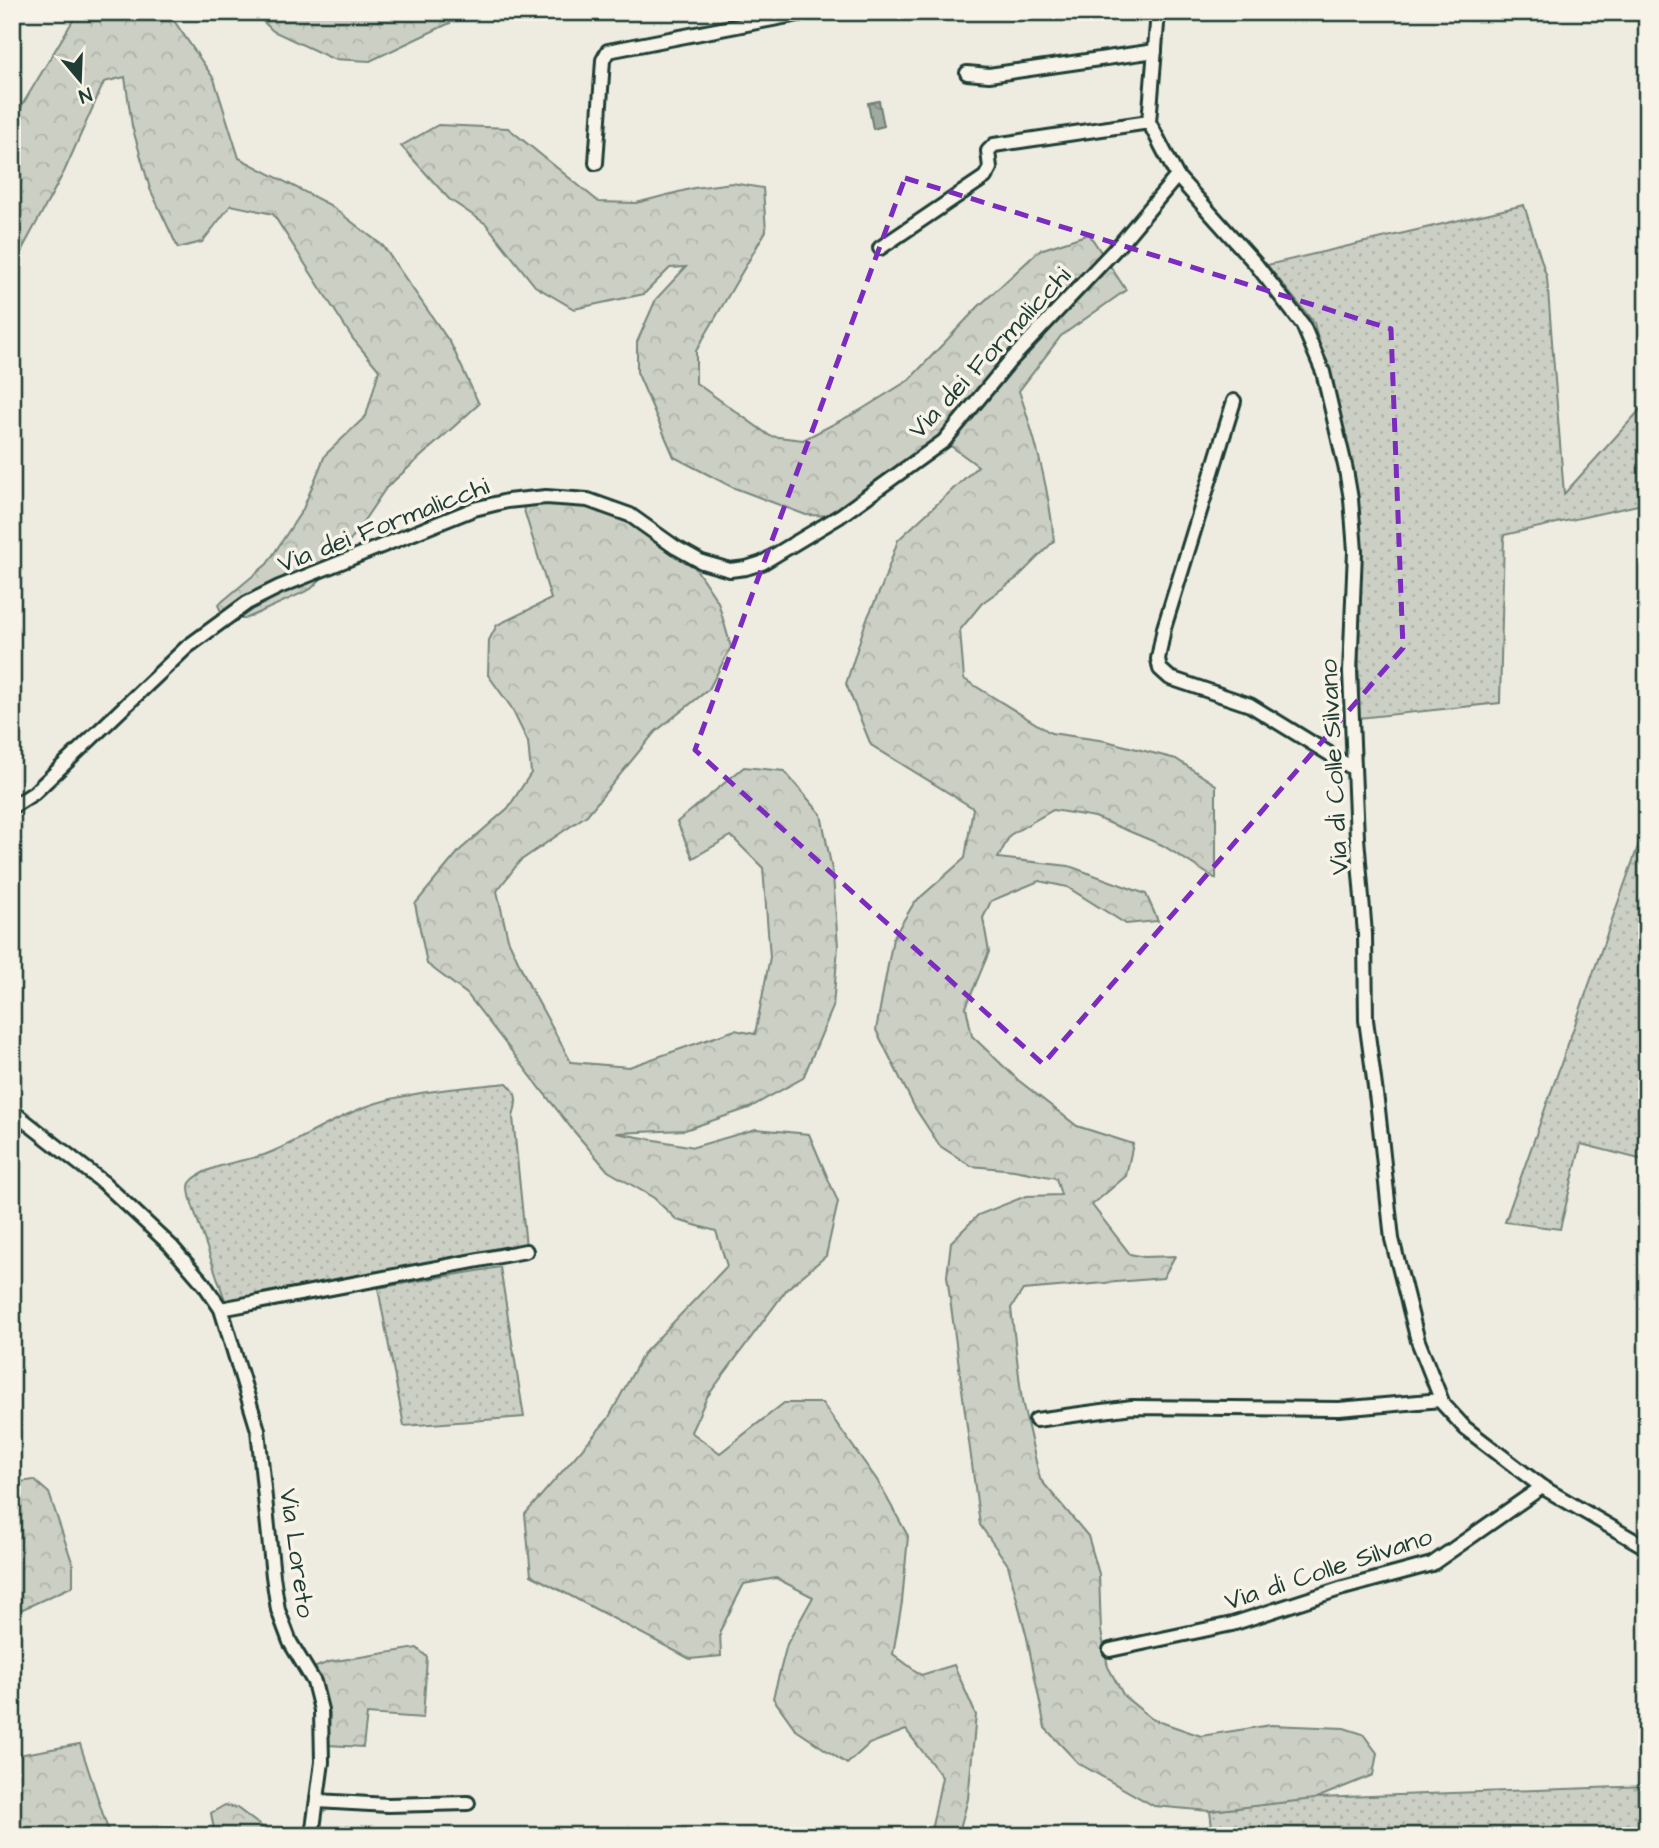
<svg xmlns="http://www.w3.org/2000/svg" width="1659" height="1848" viewBox="0 0 1659 1848" font-family="'Architects Daughter',sans-serif">
<style>
.grass{fill:url(#grass-dots);stroke:#76867c;stroke-width:2}
.forest{fill:url(#forest-crowns);stroke:#76867c;stroke-width:2}
.water{fill:url(#water-ripples);stroke:#6c7e74;stroke-width:2}
.lines{fill:none;stroke-linecap:round;stroke-linejoin:round}
.minor-casing{stroke:#1f3d34;stroke-width:18}
.minor{stroke:#f7f3e8;stroke-width:12}
.marked{fill:none;stroke:#7b2cbf;stroke-width:5;stroke-dasharray:14 9;stroke-linejoin:round}
.labels{text-anchor:middle;stroke-width:7;stroke-linejoin:round;paint-order:stroke}
.street-label{font-size:26px;fill:#1f3d34;stroke:#f7f3e8}
</style>
<defs>
<pattern id="grass-dots" width="8" height="8" patternUnits="userSpaceOnUse" patternTransform="scale(1.75)"><rect width="8" height="8" fill="#cccfc4"/><path d="M2 2h.1M6 6h.1" fill="none" stroke="#afb3a9" stroke-width="1.8" stroke-linecap="round"/></pattern>
<pattern id="forest-crowns" width="20" height="18" patternUnits="userSpaceOnUse" patternTransform="scale(1.75)"><rect width="20" height="18" fill="#cccfc4"/><path d="M2 6a3 3 0 1 1 6 0M12 15a3 3 0 1 1 6 0" fill="none" stroke="#afb3a9"/></pattern>
<pattern id="water-ripples" width="26" height="14" patternUnits="userSpaceOnUse" patternTransform="scale(1.75)"><rect width="26" height="14" fill="#9fa99f"/><path d="M2 4q2-2 4 0t4 0M15 11q2-2 4 0t4 0" fill="none" stroke="#818b82"/></pattern>
</defs>
<rect width="100%" height="100%" fill="#eeece1"/>
<filter id="ink" filterUnits="userSpaceOnUse"><feTurbulence type="fractalNoise" baseFrequency=".0143" numOctaves="2"/><feDisplacementMap in="SourceGraphic" scale="14" xChannelSelector="R" yChannelSelector="G"/><feConvolveMatrix kernelMatrix="1 2 1 2 8 2 1 2 1" color-interpolation-filters="sRGB"/></filter>
<g filter="url(#ink)">
<!-- grass -->
<g class="grass">
<polygon points="1524,205 1547,278 1564,494 1647,402 1647,503 1504,535 1500,703 1359,718 1358,496 1314,323 1267,265"/>
<polygon points="1647,813 1647,1161 1581,1144 1560,1229 1505,1222 1642,835"/>
<path d="M507 1083C519 1094 517 1102 513 1117L526 1247 226 1303 192 1204C191 1198 187 1189 190 1183 202 1166 245 1161 264 1155 299 1142 330 1120 365 1107 409 1091 461 1088 507 1083Z"/>
<polygon points="500,1267 524,1417 404,1426 378,1288"/>
<polygon points="1647,1786 1647,1836 1213,1836 1210,1811 1317,1798"/>
</g>
<!-- forest -->
<g class="forest">
<polygon points="78,12 168,12 214,79 239,158 330,205 383,246 451,344 479,404 386,488 333,566 311,589 245,619 224,618 218,605 267,564 303,509 325,455 366,416 379,370 353,339 273,214 231,205 202,242 178,248 150,189 132,126 125,77 104,82 64,172 12,268 12,122"/>
<polygon points="253,12 473,12 370,61 333,59 273,31"/>
<path d="M438 125 508 128 599 202 636 203 694 188 732 183 763 188 766 231 696 351V383L770 436 803 440 859 411 909 380 979 306 1040 250 1089 234 1126 290 1061 336 1019 391C1036 440 1049 488 1054 541L1017 578 982 603 960 630 964 679 1051 733 1106 741 1176 759 1216 785V879L1162 845 1095 817 1053 810 1010 835 998 858 1069 866 1146 894 1158 921 1126 924 1067 887 1039 881 991 901 983 918 989 952 966 1007 972 1036 1018 1080 1077 1126 1133 1144 1126 1176 1092 1205 1130 1254 1144 1257 1175 1256 1163 1278 1023 1290 1011 1308 1022 1401 1040 1479 1088 1536 1099 1574 1101 1631 1108 1667 1124 1696 1152 1719 1201 1736 1271 1725 1344 1728 1363 1734 1377 1753 1373 1775 1314 1799 1210 1811 1154 1806 1078 1763 1045 1728 1027 1638 1008 1565 980 1525 947 1276 951 1242 978 1215 1026 1196 1061 1195 1056 1178 1014 1170 971 1166 940 1146 915 1108 876 1030 893 938 914 903 965 858 973 808 871 745 846 684 866 621 882 586 898 540 978 466 944 441 840 516 806 515 732 487 674 457 637 372V342L656 299 686 267 670 268 644 294 574 309 535 286 486 224 449 199 401 146Z"/>
<polygon points="521,500 601,503 686,554 718,602 731,647 709,689 655,732 587,815 520,861 497,891 508,939 529,985 571,1062 629,1067 735,1030 755,1034 770,957 763,868 731,836 693,858 677,822 744,767 784,771 821,814 833,875 838,947 833,1007 803,1078 749,1108 685,1130 616,1133 694,1147 756,1129 809,1134 838,1202 826,1256 787,1289 707,1397 691,1432 720,1453 784,1403 822,1403 877,1480 908,1536 902,1602 893,1654 921,1675 954,1665 976,1715 968,1799 958,1836 930,1836 942,1777 906,1730 869,1744 847,1764 796,1730 773,1698 787,1644 813,1597 776,1578 744,1584 720,1631 721,1656 690,1659 531,1575 525,1514 608,1419 643,1354 727,1266 716,1231 677,1220 654,1198 608,1171 572,1129 467,994 427,964 415,904 460,850 508,808 531,773 528,742 511,707 488,675 489,640 497,625 551,599"/>
<polygon points="34,1480 49,1493 73,1565 73,1586 12,1614 12,1483"/>
<polygon points="417,1648 427,1657 423,1718 367,1714 363,1747 328,1745 330,1713 314,1673 316,1667 329,1662"/>
<polygon points="80,1744 110,1836 12,1836 12,1756"/>
<polygon points="225,1805 237,1808 274,1836 215,1836 211,1813"/>
</g>
<!-- water -->
<polygon class="water" points="879,101 884,126 873,129 868,103"/>
<g class="lines">
<!-- minor casing -->
<g class="minor-casing">
<g id="minor">
<polyline points="1158,12 1149,122 1177,176 1255,263 1303,325 1323,372 1346,470 1351,499 1355,551 1350,672 1357,838 1365,934 1366,1020 1378,1109 1392,1239 1418,1341 1443,1404 1465,1428 1542,1487 1647,1548"/>
<polyline points="967,73 989,75 1155,51"/>
<polyline points="596,163 603,60 608,51 809,12"/>
<polyline points="880,248 985,177 990,168 988,151 994,145 1149,122"/>
<polyline points="1234,401 1164,628 1158,659 1160,669 1170,678 1250,705 1354,769"/>
<polyline points="12,807 34,793 187,647 247,603 279,587 474,509 507,501 546,497 588,500 630,515 675,547 702,562 730,570 746,568 762,563 840,516 944,441 1009,362 1120,244 1177,176"/>
<polyline points="12,1111 104,1183 171,1246 204,1284 221,1309 258,1430 273,1576 278,1610 290,1642 314,1682 321,1710 322,1762 312,1836"/>
<polyline points="221,1309 526,1251"/>
<polyline points="1036,1420 1132,1407 1339,1409 1441,1400"/>
<polyline points="1110,1650 1232,1624 1343,1588 1432,1564 1542,1487"/>
<polyline points="317,1801 388,1805 468,1803"/>
</g>
</g>
<!-- minor -->
<use href="#minor" class="minor"/>
</g>
</g>
<!-- marked area -->
<path class="marked" d="M905 178 1391 329 1403 648 1043 1064 695 750Z"/>
<g class="labels">
<!-- street labels -->
<g class="street-label">
<text transform="translate(989 352) rotate(-47)" y="9">Via dei Formalicchi</text>
<text transform="translate(383 524) rotate(-21)" y="9">Via dei Formalicchi</text>
<text transform="translate(1333 767) rotate(-93)" y="9">Via di Colle Silvano</text>
<text transform="translate(298 1553) rotate(82)" y="9">Via Loreto</text>
<text transform="translate(1328 1568) rotate(-18)" y="9">Via di Colle Silvano</text>
</g>
</g>
<!-- margin -->
<rect width="1659" height="1848" fill="none" stroke="#f7f3e8" stroke-width="42"/>
<rect x="21" y="21" width="1617" height="1806" fill="none" stroke="#1f3d34" stroke-width="2.5" filter="url(#ink)"/>
<!-- north arrow -->
<g transform="translate(80 80) rotate(161)" stroke="#f7f3e8" stroke-width="5" paint-order="stroke">
<path d="M0-5L12 26L0 18L-12 26Z" fill="#1f3d34"/>
<text y="-10" font-size="19" font-weight="bold" text-anchor="middle" fill="#1f3d34">N</text>
</g>
</svg>
